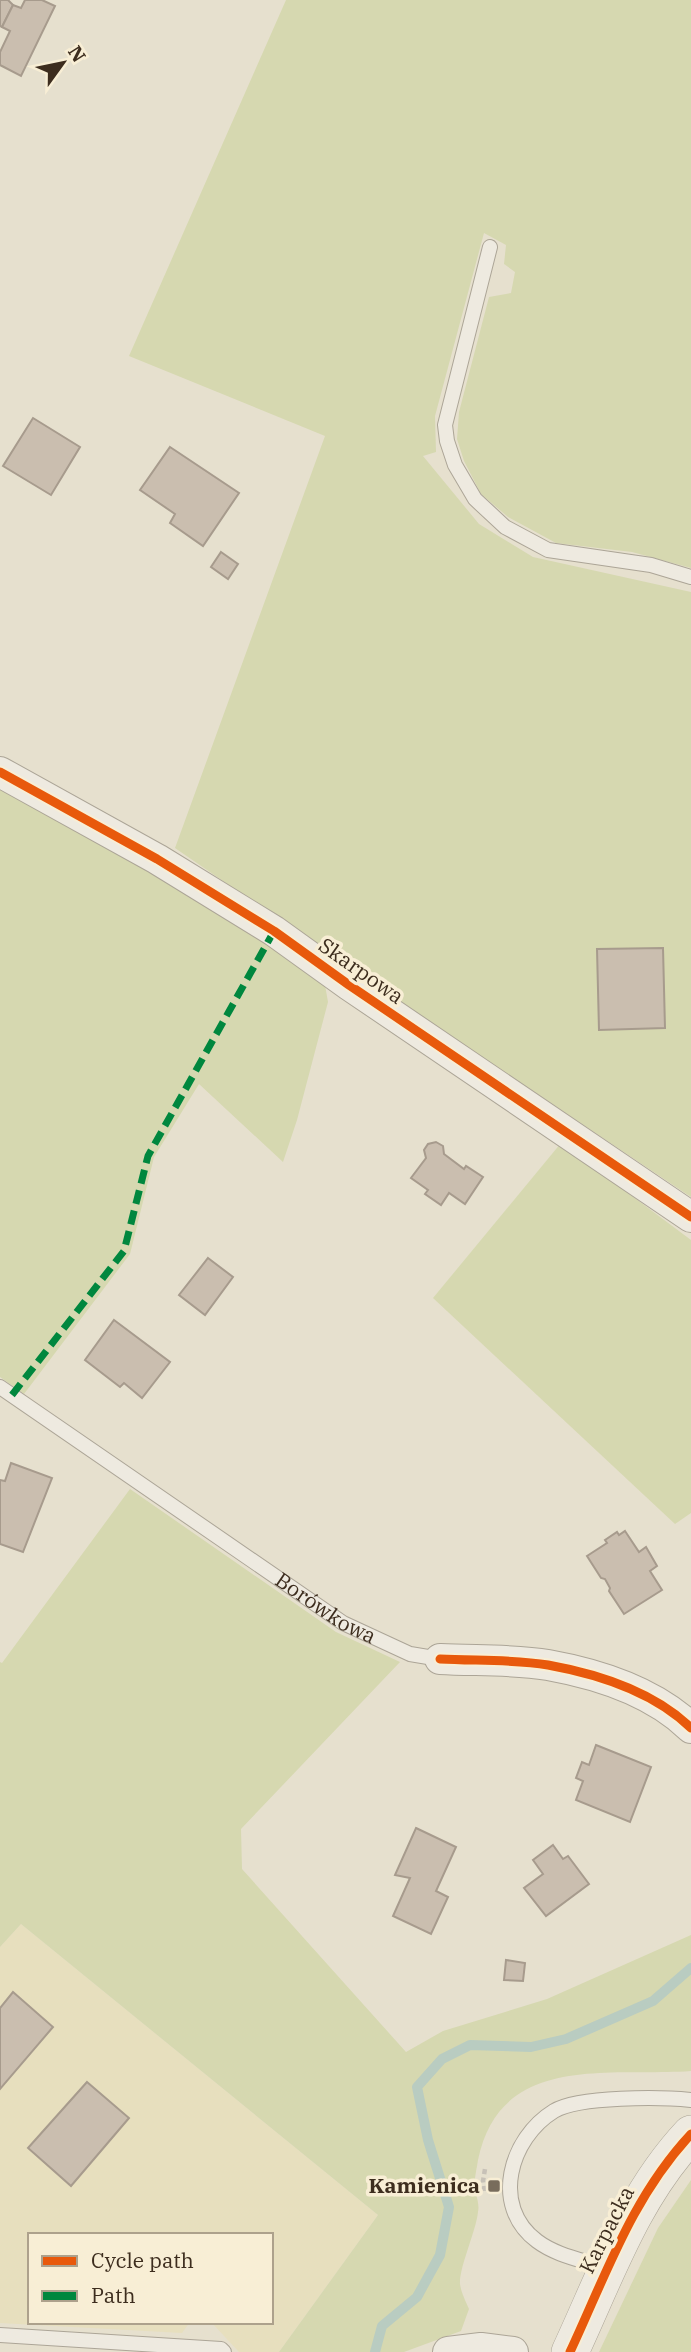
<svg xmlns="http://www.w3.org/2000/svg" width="691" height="2352" viewBox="0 0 691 2352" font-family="'IBM Plex Serif',serif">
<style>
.farmland{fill:#e7dfbe}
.green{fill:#d6d8b0}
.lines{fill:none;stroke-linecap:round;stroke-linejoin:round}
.stream{stroke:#b9ccc1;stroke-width:10}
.building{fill:#cabeaf;stroke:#a79b8d;stroke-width:2}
.service-casing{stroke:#aca597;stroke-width:16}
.minor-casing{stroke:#aca597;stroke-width:32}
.tertiary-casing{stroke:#aca597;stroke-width:38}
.path{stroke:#c7c1b7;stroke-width:4.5;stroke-dasharray:5 3.5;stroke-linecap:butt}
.service{stroke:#eeeae0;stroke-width:14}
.minor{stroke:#eeeae0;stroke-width:30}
.tertiary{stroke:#eeeae0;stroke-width:37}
.quiet{stroke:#00873e;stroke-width:7;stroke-dasharray:14 7;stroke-linecap:butt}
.cycleway-casing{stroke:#f8eed5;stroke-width:13}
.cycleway{stroke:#e8590c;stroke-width:9}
.poi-dot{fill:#786c5c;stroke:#f8eed5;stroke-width:2.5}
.labels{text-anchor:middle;stroke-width:7;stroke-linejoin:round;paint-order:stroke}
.street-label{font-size:21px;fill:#3d2d1e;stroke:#f8eed5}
.poi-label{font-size:21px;font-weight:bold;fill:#3d2d1e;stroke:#f8eed5;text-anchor:end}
</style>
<rect width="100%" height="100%" fill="#e6e0ce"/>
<!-- farmland -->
<polygon class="farmland" points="21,1924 378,2215 279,2352 239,2352 211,2322 271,2322 271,2235 30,2235 30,2322 190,2322 182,2333 0,2323 0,1947"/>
<!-- green -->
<g class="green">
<polygon points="286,0 691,0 691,568 632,552 556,543 508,517 481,494 464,461 457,439 459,412 489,297 511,293 515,272 504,264 506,245 484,233 435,416 436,452 423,456 479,524 533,557 691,592 691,1197 352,970 175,848 325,436 129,356"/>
<polygon points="0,787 152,870 304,967 325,985 328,1002 297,1120 283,1162 199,1084 154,1157 130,1254 24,1394 0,1377"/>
<polygon points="561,1143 691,1240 691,1513 675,1524 433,1298"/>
<path d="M130 1489 336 1632 400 1662 241 1829 242 1869 406 2052 443 2031 547 1999 691 1935V2071C610 2077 500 2052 478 2160 477 2168 474 2178 475 2186 475 2194 480 2203 478 2212 476 2231 459 2268 460 2284 461 2292 466 2302 469 2309L461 2331 404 2352H279L378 2215 21 1924 0 1947V1662L2 1663Z"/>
<polygon points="691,2180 691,2352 599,2352 658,2228"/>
</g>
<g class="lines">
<!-- stream -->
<polyline class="stream" points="375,2352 382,2326 417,2297 440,2255 449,2207 428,2140 417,2087 442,2059 470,2045 531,2047 566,2039 653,2001 691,1968"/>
</g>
<!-- building -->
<g class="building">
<polygon points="0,0 8,0 13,5 2,27 0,26"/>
<polygon points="25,0 42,0 55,6 21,76 0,65 0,52 10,31 2,27 13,5 21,8"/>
<polygon points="33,418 80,447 51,495 3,466"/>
<polygon points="170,447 239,493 203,546 170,523 175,514 140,490"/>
<polygon points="221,552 238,564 228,579 211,567"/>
<polygon points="663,948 665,1028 599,1030 597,949"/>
<polygon points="436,1142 443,1146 444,1154 464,1169 466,1166 483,1177 465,1204 449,1193 441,1205 425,1194 428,1190 411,1178 426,1158 424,1150 428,1144"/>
<polygon points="208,1258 233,1277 205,1315 179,1295"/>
<polygon points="114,1320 170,1362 142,1398 124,1383 120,1387 85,1360"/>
<polygon points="11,1463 52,1478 23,1552 0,1544 0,1480 5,1481"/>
<polygon points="625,1531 639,1552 646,1547 657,1566 650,1571 662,1590 624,1614 609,1591 610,1588 605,1579 601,1578 587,1556 607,1543 605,1540 617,1532 619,1535"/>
<polygon points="596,1745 651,1767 630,1822 576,1800 583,1781 576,1778 582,1762 589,1765"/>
<polygon points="416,1828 456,1847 436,1891 448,1897 431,1934 393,1916 410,1878 395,1875"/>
<polygon points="553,1845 563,1859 568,1856 589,1884 546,1916 524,1888 543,1874 533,1860"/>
<polygon points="506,1960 525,1963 523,1981 504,1980"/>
<polygon points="13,1992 53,2027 0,2089 0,2008"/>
<polygon points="87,2082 129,2118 71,2186 28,2148"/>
</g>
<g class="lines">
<!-- service casing -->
<g class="service-casing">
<g id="service">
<polyline points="490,247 445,425 447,441 455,465 475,499 505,527 548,550 651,565 691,577"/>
<path id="s1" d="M0 1387 343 1623 410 1654 440 1659"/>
<path d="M606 2268C583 2260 557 2256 537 2241 490 2206 510 2138 554 2111 579 2096 661 2097 691 2100"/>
<polyline points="0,2335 221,2349 224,2352"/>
</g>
</g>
<!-- minor casing -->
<g class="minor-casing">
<g id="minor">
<polyline points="0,772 157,859 274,931 349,985 691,1217"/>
<path d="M440 1659C475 1661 513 1659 548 1665 598 1674 654 1692 691 1728"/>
<polyline points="448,2352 481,2348 513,2352"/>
</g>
</g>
<!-- tertiary casing -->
<g class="tertiary-casing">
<path id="tertiary" d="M570 2352C606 2275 632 2197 691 2134"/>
</g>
<!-- path -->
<polyline class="path" points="484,2191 483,2181 485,2169"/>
<!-- service -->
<use href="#service" class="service"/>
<!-- minor -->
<use href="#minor" class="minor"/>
<!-- tertiary -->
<use href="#tertiary" class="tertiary"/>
<!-- quiet -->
<polyline class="quiet" points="12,1395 124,1251 148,1156 274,931"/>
<!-- cycleway casing -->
<g class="cycleway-casing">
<g id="cycleway">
<polyline points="0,772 157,859 274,931 349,985 691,1217"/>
<path d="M440 1659C475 1661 513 1659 548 1665 598 1674 654 1692 691 1728"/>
<path d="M570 2352C606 2275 632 2197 691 2134"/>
</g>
</g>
<!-- cycleway -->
<use href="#cycleway" class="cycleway"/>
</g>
<!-- markers -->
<rect class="poi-dot" x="487" y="2179" width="14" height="14" rx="3.5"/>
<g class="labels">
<!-- street labels -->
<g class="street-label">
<text transform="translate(361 971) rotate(35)" y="7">Skarpowa</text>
<text dy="7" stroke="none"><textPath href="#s1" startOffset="394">Borówkowa</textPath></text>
<text transform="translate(607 2230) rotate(-63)" y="7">Karpacka</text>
</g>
<!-- poi labels -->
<g class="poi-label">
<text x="480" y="2193">Kamienica</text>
</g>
</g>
<!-- legend -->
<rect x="28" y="2233" width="245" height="91" fill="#f8eed5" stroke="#ada18c" stroke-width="2"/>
<rect x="42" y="2256" width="35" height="10" fill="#e8590c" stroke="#ada18c" stroke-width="2"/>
<text x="91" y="2268" font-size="21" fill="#3d2d1e">Cycle path</text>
<rect x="42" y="2291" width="35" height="10" fill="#00873e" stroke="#ada18c" stroke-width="2"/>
<text x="91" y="2303" font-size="21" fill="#3d2d1e">Path</text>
<!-- north arrow -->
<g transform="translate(63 63) rotate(57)" stroke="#f8eed5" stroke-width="5" paint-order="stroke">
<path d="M0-5L12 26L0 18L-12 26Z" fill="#3d2d1e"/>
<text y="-10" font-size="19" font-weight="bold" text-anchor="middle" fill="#3d2d1e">N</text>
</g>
</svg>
